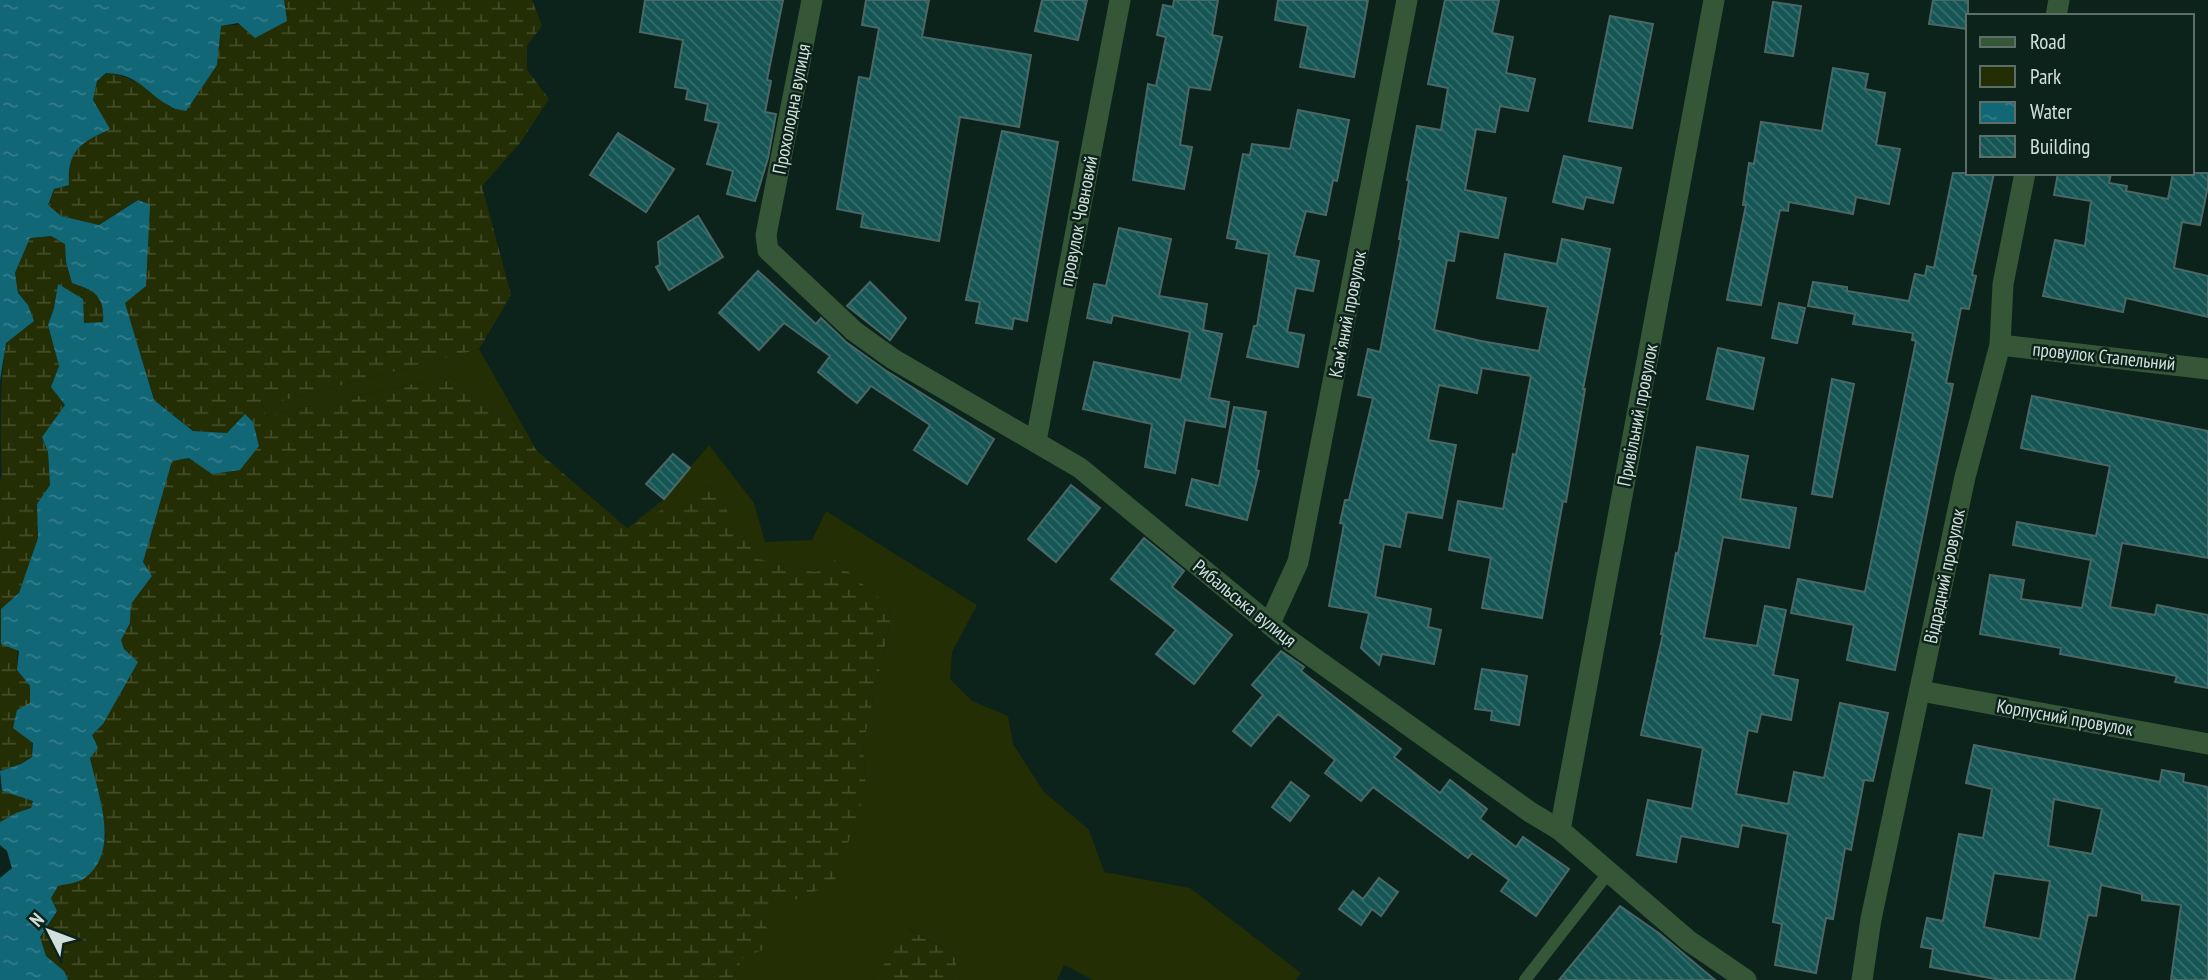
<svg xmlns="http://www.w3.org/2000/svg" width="2208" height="980" viewBox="0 0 2208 980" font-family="'PT Sans Narrow',sans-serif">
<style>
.green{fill:#242e04}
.wetland{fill:url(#wetland-marsh)}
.water{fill:url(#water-ripples)}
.building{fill:url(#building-back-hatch);stroke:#4a6766;stroke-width:2;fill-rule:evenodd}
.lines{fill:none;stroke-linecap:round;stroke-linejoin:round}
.service{stroke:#365638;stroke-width:12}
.minor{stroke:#365638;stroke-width:21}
.labels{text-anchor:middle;stroke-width:5;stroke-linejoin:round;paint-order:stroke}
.street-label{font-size:19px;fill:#d2e0da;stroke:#0c231c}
</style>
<defs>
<pattern id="wetland-marsh" width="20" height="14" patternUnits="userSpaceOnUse" patternTransform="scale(1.75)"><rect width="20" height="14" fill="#242e04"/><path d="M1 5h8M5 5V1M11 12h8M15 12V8" fill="none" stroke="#434c28"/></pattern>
<pattern id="water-ripples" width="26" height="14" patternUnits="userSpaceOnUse" patternTransform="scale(1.75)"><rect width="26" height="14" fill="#126777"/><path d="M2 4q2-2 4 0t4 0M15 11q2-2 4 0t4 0" fill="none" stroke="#347c8a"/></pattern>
<pattern id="building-back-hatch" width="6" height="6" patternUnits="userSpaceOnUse" patternTransform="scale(1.75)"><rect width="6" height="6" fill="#155654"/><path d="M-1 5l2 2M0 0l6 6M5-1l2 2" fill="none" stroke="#366e6c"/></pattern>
</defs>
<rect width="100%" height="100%" fill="#0c231c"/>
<!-- green -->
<g class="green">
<polygon points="479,349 537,451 508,413 493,416 451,376 266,416 262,406"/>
<polygon points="709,445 754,503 765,542 812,540 826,511 977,605 952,652 950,679 972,701 1008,716 1013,744 1043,791 1089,830 1104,872 1190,888 1301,973 1296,980 1093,980 1064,965 1057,980 960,980 954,954 909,929 873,980 731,980 744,957 762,914 866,791 863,744 890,623 889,608 835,560 815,572 759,559 710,485 628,528 664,499"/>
</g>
<!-- wetland -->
<g class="wetland">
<path d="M284 0H532L542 26 527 45V70L549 99 520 143 482 186 511 295 479 349 262 406 266 416 451 376 493 416 508 413 537 451 627 528 710 485 759 559 815 572 835 560 889 607 890 623 863 744 866 791 834 883 762 914 773 946 744 957 731 980H68L64 971 46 956 40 937 57 911 51 898 58 886 84 879 106 836 90 758 92 735 103 724 124 649 121 640 130 623 131 604 152 576 143 562 172 461 189 458 213 474 245 414 227 433 194 431 154 400 125 303 137 200 99 225 61 216 48 206 54 189 69 185C67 151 80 143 109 129L93 100 97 81 107 73C133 75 150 91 170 107L217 65 221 26 286 21Z"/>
<path d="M51 236 65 244 66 262 72 283C95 291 105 296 103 322L84 323 82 299 58 285 54 308 48 325 59 366 51 387 65 405 42 437 48 452 50 485 37 504 38 538 19 593 17 670 30 686 32 756 21 764 0 771V481L2 472C0 449 0 360 7 342 11 335 21 330 29 326L28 305 18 293 15 273 30 238Z"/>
<polygon points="0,788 2,791 33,801 31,808 16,813 0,822"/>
<polygon points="908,929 954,954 960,980 873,980"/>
</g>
<!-- water -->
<path class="water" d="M0 0H284L287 21 255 38 238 23 221 26 217 65 186 111C181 110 174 109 170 106 145 93 140 74 106 73L97 81 93 100 110 129C80 143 67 151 69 185L54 189 48 205 61 216 99 225 138 200 150 205 146 286 125 303 154 400 193 431 227 433 245 414 253 422 259 446 240 470 212 474 189 458 172 461 143 562 152 576 131 604 130 623 121 640 124 649 138 662 103 724 92 735 98 748 90 758C98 795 121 850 85 878 78 883 66 884 58 886L51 898 57 911 40 937 46 956 64 971 68 980H0V878L12 868 7 851 0 845V822L16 813 31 808 33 801 2 791 0 771 21 764 32 757 33 743 13 728 17 710 30 703V686L17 670 19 651 1 644V609L19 593 38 538 37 504 50 485 48 452 42 437 65 405 51 387 59 366 48 325 54 308 58 284 83 299 84 323 103 322C105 296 94 290 72 283L66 262 65 244 51 236 30 238 15 273 18 293 28 305 34 321 6 343 0 380Z"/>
<!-- building -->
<g class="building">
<polygon points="645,0 783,0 767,80 771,81 765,112 776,114 768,158 755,201 727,194 733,171 707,164 719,123 705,120 708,104 686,99 688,89 675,87 683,40 640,32"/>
<polygon points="866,0 929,0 922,37 1031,55 1019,127 960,117 939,241 861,227 863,214 837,209 859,77 870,79 879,28 862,25"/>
<polygon points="1042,0 1087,0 1078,40 1035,31"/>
<polygon points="1174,0 1218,0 1212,35 1222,37 1210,90 1189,87 1180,145 1192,147 1184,189 1133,180 1148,84 1156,86 1166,37 1157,35 1163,5 1173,7"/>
<polygon points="1278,0 1368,0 1354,77 1300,67 1308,26 1275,20"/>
<polygon points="1445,0 1499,0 1492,33 1513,37 1506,73 1535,79 1528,111 1500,106 1495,132 1476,129 1465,190 1506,198 1498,238 1459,231 1454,261 1447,260 1434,330 1481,341 1539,351 1548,307 1497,298 1505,254 1557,264 1562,239 1610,249 1583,389 1585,389 1566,502 1563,501 1542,618 1482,608 1491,558 1449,550 1458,501 1503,509 1513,454 1516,455 1531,376 1482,368 1477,393 1439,385 1428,440 1456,445 1442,518 1407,512 1400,547 1384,544 1375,597 1431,609 1428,627 1441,630 1434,664 1382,654 1379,665 1361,648 1369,613 1329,606 1344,524 1340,523 1345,500 1349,500 1373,398 1358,395 1368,349 1380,352 1401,239 1399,239 1409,181 1407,180 1417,126 1441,130 1448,88 1428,84"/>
<polygon points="1933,0 1968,0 1968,29 1929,24"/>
<polygon points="1773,2 1801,6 1793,56 1765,52"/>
<polygon points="1610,16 1653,24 1632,128 1589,121"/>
<polygon points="1833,68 1868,74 1865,89 1885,93 1876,145 1900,149 1889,204 1856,197 1853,214 1789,202 1788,211 1780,210 1761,305 1727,300 1746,205 1743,205 1749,163 1754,164 1761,122 1822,131"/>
<polygon points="1298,110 1349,120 1337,181 1333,180 1326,215 1306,211 1294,256 1319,261 1313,291 1296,288 1287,332 1304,335 1298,367 1247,357 1254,326 1257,326 1269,254 1236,248 1238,240 1227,238 1243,154 1250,155 1252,144 1290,149"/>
<polygon points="1002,131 1058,142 1027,321 1014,318 1012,329 976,323 980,302 966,300"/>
<polygon points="618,133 674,169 646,212 590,175"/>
<polygon points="1564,156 1621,168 1613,203 1586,197 1583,209 1553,202"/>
<polygon points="1953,173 1994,173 1972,275 1976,276 1969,309 1961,308 1946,383 1953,384 1895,670 1847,660 1854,625 1791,613 1798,579 1865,592 1916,341 1912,340 1913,333 1853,324 1855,314 1808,306 1813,282 1847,287 1847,291 1909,301 1915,274 1925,276 1927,266 1934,268"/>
<polygon points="2058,173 2111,173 2109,183 2127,186 2126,191 2168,199 2173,173 2208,173 2208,186 2200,225 2182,222 2174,268 2208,276 2208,317 2126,298 2123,312 2043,296 2055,240 2085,246 2091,201 2054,195"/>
<polygon points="698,216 723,257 669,290 656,267 660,265 658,242"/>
<polygon points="1119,228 1171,239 1159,296 1207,304 1203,330 1222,334 1209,398 1229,402 1225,427 1185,420 1175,473 1145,467 1152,424 1083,409 1094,362 1181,380 1190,332 1113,315 1111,323 1087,318 1094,284 1106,286"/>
<polygon points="758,271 816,324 821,318 846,342 885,370 994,439 967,484 914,450 930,425 871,386 857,403 818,372 830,356 784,323 759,350 719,313"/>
<polygon points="870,282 906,318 890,340 847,306"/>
<polygon points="1779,303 1805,308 1797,343 1772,338"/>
<polygon points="1718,348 1764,358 1753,409 1707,399"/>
<polygon points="1832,379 1854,384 1832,497 1812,494"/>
<polygon points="2032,396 2208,431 2208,558 2122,543 2110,607 2155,615 2157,605 2208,615 2208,688 2175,682 2177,676 2060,654 2061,648 1980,634 1990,575 2024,580 2021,599 2082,608 2091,560 2013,545 2017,522 2096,536 2110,466 2021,448"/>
<polygon points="1234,407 1266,412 1256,470 1259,471 1247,520 1186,505 1192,479 1219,486"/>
<polygon points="1697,447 1748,456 1740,499 1796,508 1789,548 1723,537 1704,638 1757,646 1765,606 1786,610 1773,675 1798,680 1791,720 1761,714 1757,732 1748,730 1736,794 1788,804 1794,772 1824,778 1840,703 1888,713 1873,781 1864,780 1851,850 1845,848 1833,919 1826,918 1816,973 1775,965 1782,924 1773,922 1788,834 1742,825 1738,847 1681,836 1676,862 1637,855 1648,800 1692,809 1703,748 1641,735 1663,634 1661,634 1676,553 1678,554"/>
<polygon points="673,454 690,468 664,499 646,484"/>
<polygon points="1071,485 1100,508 1056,562 1028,539"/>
<polygon points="1144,538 1184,571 1172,587 1232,635 1194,684 1156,654 1176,630 1111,579"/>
<polygon points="1281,651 1304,667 1301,671 1401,749 1394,757 1440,793 1450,780 1487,809 1480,819 1516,847 1523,837 1569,869 1536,916 1501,891 1509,880 1472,853 1468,858 1373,787 1361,801 1325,773 1335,760 1278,714 1251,746 1233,731 1263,695 1252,685"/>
<polygon points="1482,669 1527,676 1519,725 1491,720 1492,711 1475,709"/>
<path d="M1974 745 2160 782 2162 770 2184 774 2183 782 2208 787V980H2171L2181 905 2142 900V894L2101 885 2096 916 2088 915 2074 980H2001L1930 967 1933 949 1921 947 1927 918 1943 921 1959 834 1983 838 1992 789 1966 783ZM2054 799 2102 809 2092 854 2048 846ZM1994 873 2050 881 2040 939 1984 927Z"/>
<polygon points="1291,782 1309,796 1290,821 1272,807"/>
<polygon points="1379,878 1398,892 1381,916 1372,909 1361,925 1339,909 1353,891 1363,899"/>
<polygon points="1620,906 1660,934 1715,980 1559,980"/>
</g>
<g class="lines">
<!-- service -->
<polyline class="service" points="1525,980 1609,872"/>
<!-- minor -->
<g class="minor">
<polyline points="812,0 766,235 768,250 854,331 893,359 1080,468 1286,638 1530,812 1560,830 1689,941 1746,980"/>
<polyline points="2056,16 2059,0"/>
<polyline points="2000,345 2208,369"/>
<polyline points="1036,441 1120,0"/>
<polyline points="1270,623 1298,562 1407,0"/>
<polyline points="1921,691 2208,744"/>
<polyline points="1560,830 1714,0"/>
<polyline points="1862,980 1871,919 1965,477 2000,345 2003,284 2025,173"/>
</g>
</g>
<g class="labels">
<!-- street labels -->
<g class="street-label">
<text transform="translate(791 109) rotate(-79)" y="7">Прохолодна вулиця</text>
<text transform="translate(1078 221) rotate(-79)" y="7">провулок Човновий</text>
<text transform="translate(1347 314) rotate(-79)" y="7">Камʼяний провулок</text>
<text transform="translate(2104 356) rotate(6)" y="7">провулок Стапельний</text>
<text transform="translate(1637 415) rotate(-79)" y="7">Привільний провулок</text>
<text transform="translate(1944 576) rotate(-78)" y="7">Відрадний провулок</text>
<text transform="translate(1245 603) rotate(39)" y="7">Рибальська вулиця</text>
<text transform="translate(2065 717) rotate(10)" y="7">Корпусний провулок</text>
</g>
</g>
<!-- legend -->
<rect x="1966" y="14" width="228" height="161" fill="#0c231c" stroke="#5b6f68" stroke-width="2"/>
<rect x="1980" y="37" width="35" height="10" fill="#365638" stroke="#5b6f68" stroke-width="2"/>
<text x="2030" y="49" font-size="21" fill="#d2e0da">Road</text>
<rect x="1980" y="66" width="35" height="21" fill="#242e04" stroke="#5b6f68" stroke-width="2"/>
<text x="2030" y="84" font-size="21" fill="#d2e0da">Park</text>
<rect x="1980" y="102" width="35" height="21" fill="url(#water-ripples)" stroke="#5b6f68" stroke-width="2"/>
<text x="2030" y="119" font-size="21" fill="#d2e0da">Water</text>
<rect x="1980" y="136" width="35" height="21" fill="url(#building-back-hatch)" stroke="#5b6f68" stroke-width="2"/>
<text x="2030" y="154" font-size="21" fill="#d2e0da">Building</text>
<!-- north arrow -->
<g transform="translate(49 931) rotate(312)" stroke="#0c231c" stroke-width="5" paint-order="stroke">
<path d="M0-5L12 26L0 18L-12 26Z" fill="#d2e0da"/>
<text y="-10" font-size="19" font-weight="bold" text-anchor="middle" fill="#d2e0da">N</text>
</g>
</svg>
